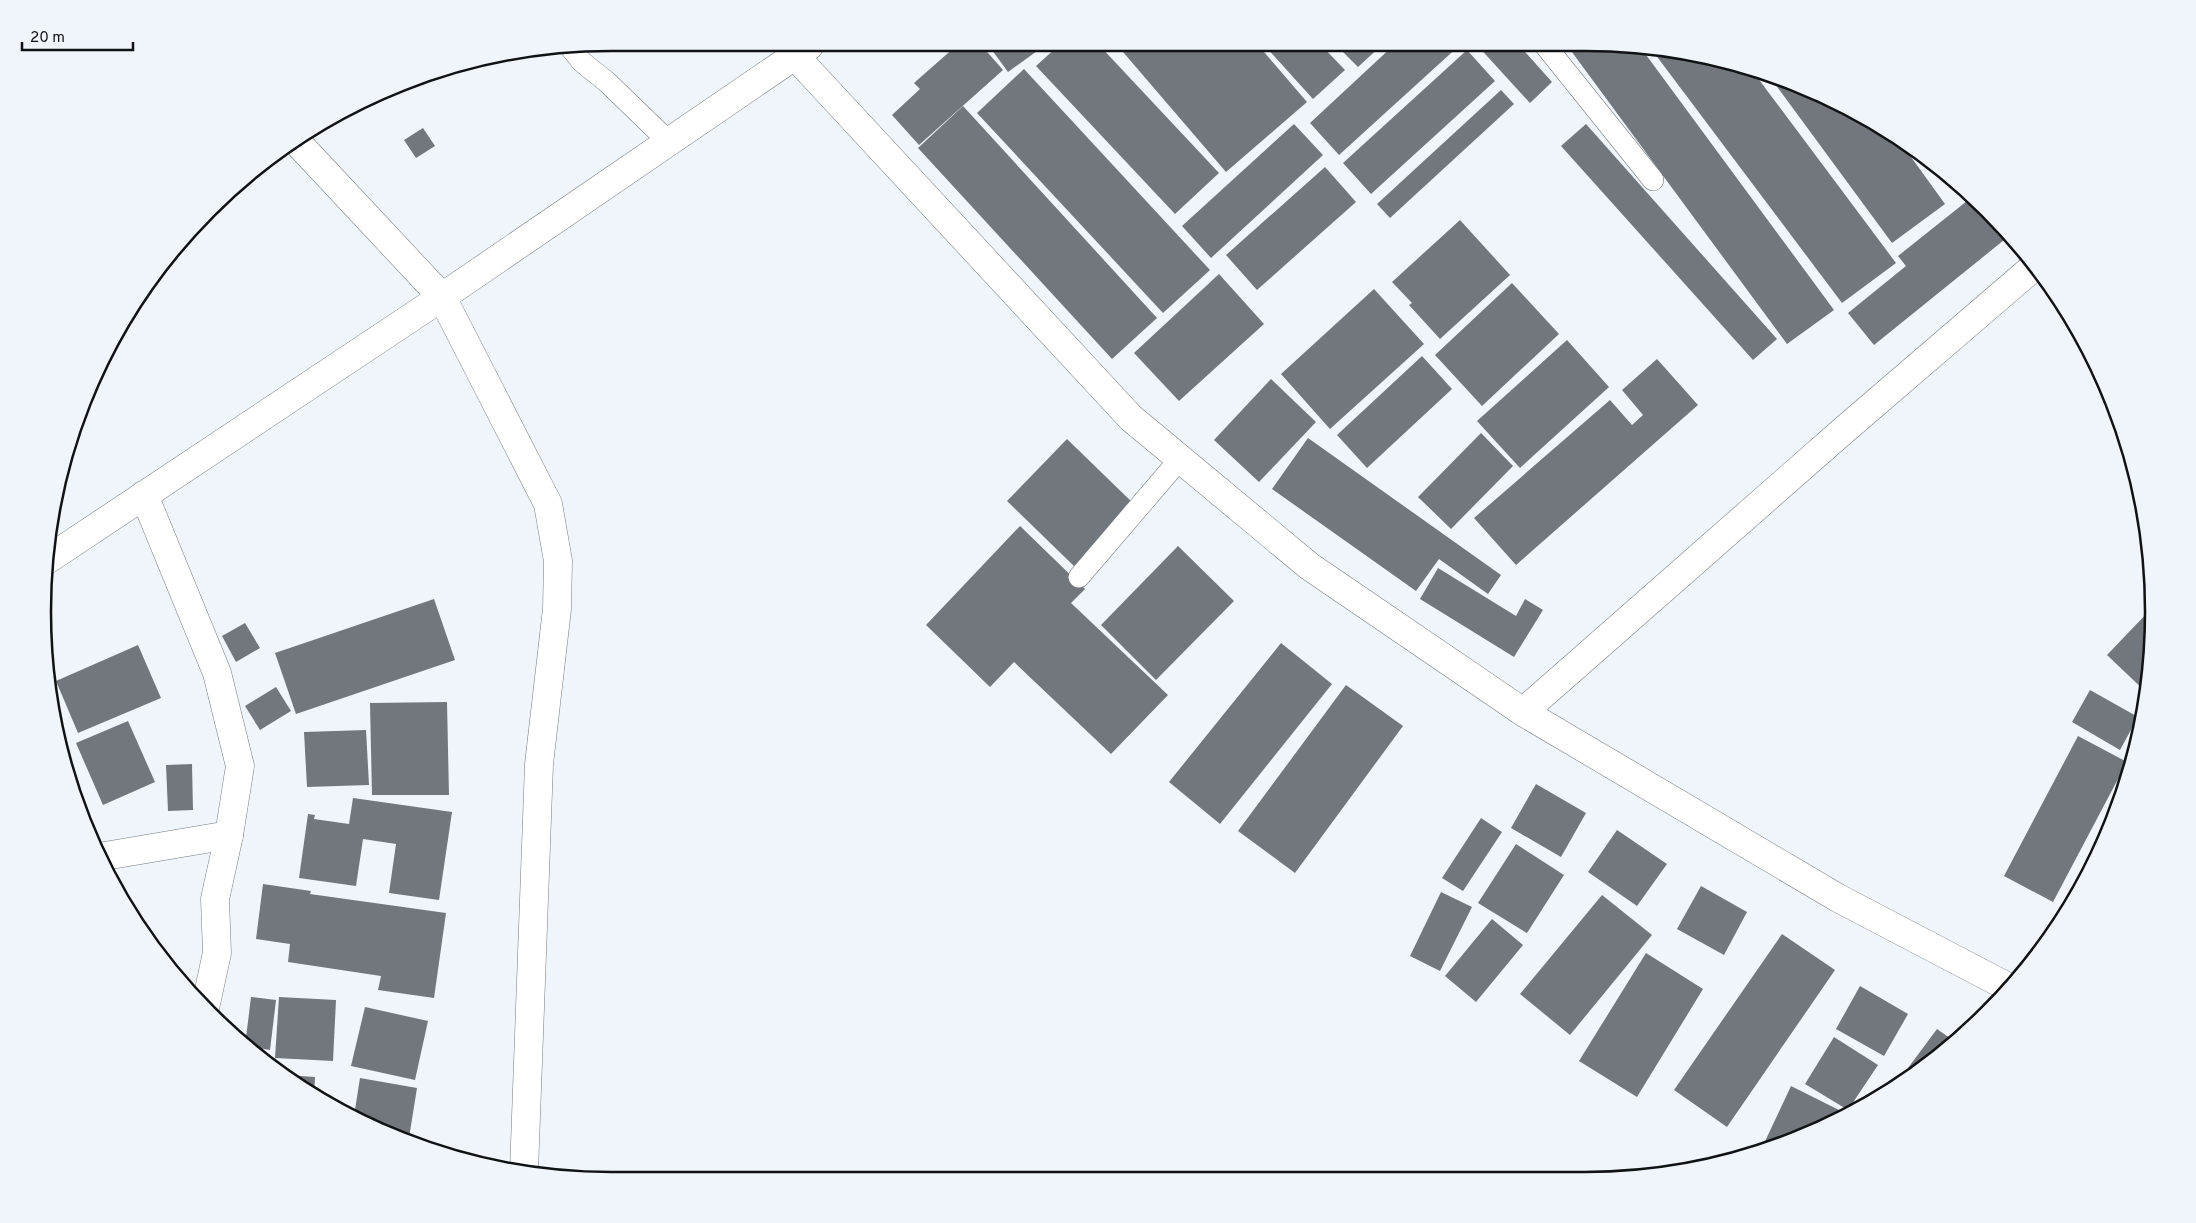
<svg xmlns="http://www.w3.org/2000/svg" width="2196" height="1223" viewBox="0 0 2196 1223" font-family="Overpass,sans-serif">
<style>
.building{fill:#72777d}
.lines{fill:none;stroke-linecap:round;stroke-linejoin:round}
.service-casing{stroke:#767b81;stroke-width:22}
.minor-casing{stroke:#767b81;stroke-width:29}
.tertiary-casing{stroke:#767b81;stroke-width:29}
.secondary-casing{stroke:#767b81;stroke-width:29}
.service{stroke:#fff;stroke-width:21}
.minor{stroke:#fff;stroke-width:28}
.tertiary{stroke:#fff;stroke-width:28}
.secondary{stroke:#fff;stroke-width:28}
.rim{fill:none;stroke:#101214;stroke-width:2.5}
</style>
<rect width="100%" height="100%" fill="#eff5fb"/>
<!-- building -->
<g class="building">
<polygon points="1395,44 1461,44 1339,155 1310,123"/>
<polygon points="1476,44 1518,44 1552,82 1530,103"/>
<polygon points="1566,44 1621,44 1641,48 1834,310 1787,344"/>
<polygon points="1099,45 1219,173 1175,214 1036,66 1058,46"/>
<polygon points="1117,45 1258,45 1307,102 1226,172"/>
<polygon points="1264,45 1321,45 1345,70 1313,99"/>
<polygon points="1336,45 1382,45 1358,67"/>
<polygon points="956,46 982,46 1003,70 919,145 892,115 920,89 914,83"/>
<polygon points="989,46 1044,46 1008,72"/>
<polygon points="1467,50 1495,81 1371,194 1343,163"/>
<polygon points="1652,50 1751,69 1896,263 1842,303"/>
<polygon points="1024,69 1210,270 1163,313 977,113"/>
<polygon points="1767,73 1869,119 1898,139 1945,204 1892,243"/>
<polygon points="1501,90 1514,104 1390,218 1377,204"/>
<polygon points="963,106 1157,318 1112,359 918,148"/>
<polygon points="1294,124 1323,155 1211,258 1182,226"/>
<polygon points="1586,124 1777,339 1753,360 1561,146"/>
<polygon points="423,128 435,146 416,158 404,140"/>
<polygon points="1325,167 1356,202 1257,290 1226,255"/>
<polygon points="1940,170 1960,184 1966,191 1960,196"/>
<polygon points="1972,197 2009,236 1874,345 1848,313 1906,266 1898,256"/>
<polygon points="1460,220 1510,275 1440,339 1409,305 1412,303 1392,282"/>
<polygon points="1219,274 1264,324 1179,401 1134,353"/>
<polygon points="1512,283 1559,334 1482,406 1435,355"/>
<polygon points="1374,289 1424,344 1330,429 1281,374"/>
<polygon points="1567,340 1609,387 1520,468 1477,421"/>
<polygon points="1422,356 1452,389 1367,468 1337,435"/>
<polygon points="1657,359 1698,405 1516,565 1474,518 1610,400 1632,425 1643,415 1622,390"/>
<polygon points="1271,379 1316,422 1259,482 1214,440"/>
<polygon points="1481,433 1513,466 1451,529 1418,497"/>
<polygon points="1308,438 1501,575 1488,594 1439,559 1416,591 1272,489"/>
<polygon points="1067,439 1136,506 1076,568 1007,501"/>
<polygon points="1020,526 1085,589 1071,603 1168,695 1111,754 1014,662 990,687 926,625"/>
<polygon points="1178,546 1234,601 1156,680 1101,625"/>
<polygon points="1438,568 1516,616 1525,599 1543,610 1514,657 1420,599"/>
<polygon points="434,599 455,660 296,714 275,653"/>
<polygon points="2151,609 2149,686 2147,693 2107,655"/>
<polygon points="245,623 260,648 236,662 222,636"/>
<polygon points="1281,643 1332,684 1220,824 1169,782"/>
<polygon points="138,645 161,698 78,733 56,681"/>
<polygon points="1346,685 1403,726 1295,873 1238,831"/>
<polygon points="276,687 291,711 260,730 245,706"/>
<polygon points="2090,690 2138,717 2120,750 2072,722"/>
<polygon points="447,702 449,795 372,795 370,703"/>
<polygon points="52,709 66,743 60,745 53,723"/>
<polygon points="128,721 155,782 103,805 76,743"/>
<polygon points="366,730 369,785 307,787 304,732"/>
<polygon points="2078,736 2127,762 2053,902 2004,876"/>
<polygon points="192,764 193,810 168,811 166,765"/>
<polygon points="1536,784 1586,813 1561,857 1511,828"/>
<polygon points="353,798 452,812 439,900 389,893 396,844 363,839 356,886 299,878 308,814 315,815 314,819 349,824"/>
<polygon points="1481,818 1502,832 1463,891 1442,878"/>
<polygon points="1617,830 1667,864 1637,906 1588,872"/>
<polygon points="1516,844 1564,875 1527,933 1478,903"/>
<polygon points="263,884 311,891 310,894 446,913 434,998 378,990 381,976 288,962 290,944 256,939"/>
<polygon points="1701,886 1747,912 1724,955 1677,929"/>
<polygon points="1441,892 1472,907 1440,971 1410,956"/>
<polygon points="1602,895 1652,935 1570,1035 1520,994"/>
<polygon points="1492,919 1523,945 1476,1002 1445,976"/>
<polygon points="1782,934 1835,970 1727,1127 1674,1090"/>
<polygon points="1646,953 1703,989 1637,1097 1579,1061"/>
<polygon points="1860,986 1908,1014 1884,1056 1836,1029"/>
<polygon points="251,997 276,1000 270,1050 245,1046"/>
<polygon points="279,997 336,1000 333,1061 275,1058"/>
<polygon points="365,1007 428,1021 415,1080 351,1066"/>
<polygon points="1937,1029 1954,1041 1915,1073 1908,1068"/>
<polygon points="1834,1037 1878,1065 1848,1110 1805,1084"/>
<polygon points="287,1075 315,1077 314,1095 309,1092"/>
<polygon points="360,1078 417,1088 409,1138 354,1116"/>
<polygon points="1791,1086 1841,1111 1839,1115 1768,1150 1760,1152"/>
</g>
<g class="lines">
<!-- service casing -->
<g class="service-casing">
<g id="service">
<polyline points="1544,44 1653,180"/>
<polyline points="570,47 582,62 607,82 669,142"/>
<polyline points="1079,577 1180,459"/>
</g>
</g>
<!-- minor casing -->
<g class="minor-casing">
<g id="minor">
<polyline points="795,56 1131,418 1309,566 1523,712 1838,898 2008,987"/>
<polyline points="442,297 548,504 558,561 557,609 539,764 524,1171"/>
<polyline points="144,495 217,673 240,766 229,835 215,899 217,953 205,1008"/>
<polyline points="1523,712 1844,430 2036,265"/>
<polyline points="99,857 229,835"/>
</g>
</g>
<!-- tertiary casing -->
<g class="tertiary-casing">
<polyline id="tertiary" points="296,141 442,297"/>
</g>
<!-- secondary casing -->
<g class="secondary-casing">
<polyline id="secondary" points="47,560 442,297 809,46"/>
</g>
<!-- service -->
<use href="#service" class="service"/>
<!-- minor -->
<use href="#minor" class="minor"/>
<!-- tertiary -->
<use href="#tertiary" class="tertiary"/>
<!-- secondary -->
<use href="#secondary" class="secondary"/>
</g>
<!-- crop -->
<path d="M0 0H2196V1223H0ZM611 51H1585A560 560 0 0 1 2145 611V612A560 560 0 0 1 1585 1172H611A560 560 0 0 1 51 612V611A560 560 0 0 1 611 51Z" fill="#eff5fb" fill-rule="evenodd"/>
<path class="rim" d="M611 51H1585A560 560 0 0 1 2145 611V612A560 560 0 0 1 1585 1172H611A560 560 0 0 1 51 612V611A560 560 0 0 1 611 51Z"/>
<!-- scale -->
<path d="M22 42v8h111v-8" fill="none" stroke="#101214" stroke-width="2.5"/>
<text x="30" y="42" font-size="15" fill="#101214" stroke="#eff5fb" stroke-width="4" paint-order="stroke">20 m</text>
</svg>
